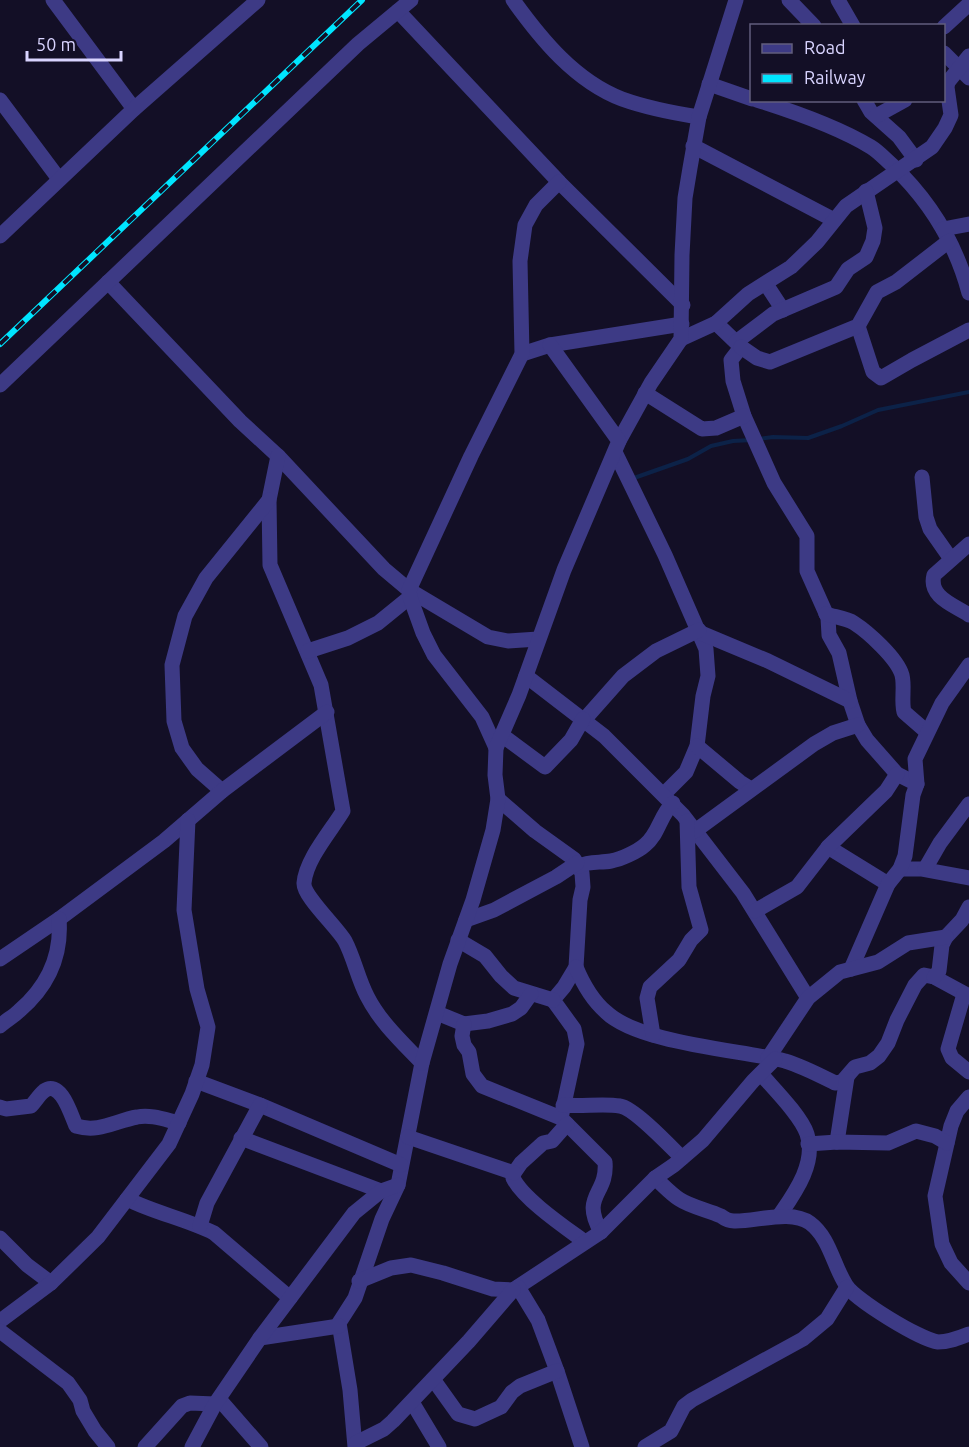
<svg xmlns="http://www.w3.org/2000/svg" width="969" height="1447" viewBox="0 0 969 1447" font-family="Ubuntu,sans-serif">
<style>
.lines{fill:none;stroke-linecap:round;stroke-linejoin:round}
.stream{stroke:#0c2248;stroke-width:4}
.minor{stroke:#3d3a85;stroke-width:15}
.rail-casing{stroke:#00e5ff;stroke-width:6}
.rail{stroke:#130f26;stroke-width:4;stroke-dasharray:11;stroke-linecap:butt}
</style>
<rect width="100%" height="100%" fill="#130f26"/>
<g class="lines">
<!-- stream -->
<g class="stream">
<polyline points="759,439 773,437 808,438 842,426 878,410 969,392"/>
<polyline points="634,478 688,459 711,446 733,441 752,440"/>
</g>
<!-- minor -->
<g class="minor">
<polyline points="53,0 134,109"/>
<path d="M513 0C541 39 575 81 622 99 647 108 673 113 699 117"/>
<polyline points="789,0 814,26"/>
<polyline points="838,0 853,26"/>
<polyline points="398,11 559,182 683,305"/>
<polyline points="944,27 969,4"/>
<polyline points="944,53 969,78"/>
<polyline points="709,84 752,99"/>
<polyline points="0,100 59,179"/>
<path d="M757 100C792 111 840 128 871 147 879 152 885 159 892 165 929 200 956 244 969 293"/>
<polyline points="864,100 871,112 899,137 916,160"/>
<polyline points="876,116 905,100"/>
<polyline points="693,146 834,220"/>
<polyline points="943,229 969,224"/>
<polyline points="0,236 134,109 258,0"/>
<polyline points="108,282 240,421 278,456 384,569 409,590 488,637 508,641 538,639"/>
<polyline points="766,284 783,310"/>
<polyline points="716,323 741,347 731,360 733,381 744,416 774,483 807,536 807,571 828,618 829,635 839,653 850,701 858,725 867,740 897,774 917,784"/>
<polyline points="858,326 873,372 881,378 912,360 969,330"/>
<polyline points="681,339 716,323 748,294 791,267 817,242 846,206 932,147 945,128 951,115 947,87 948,82 969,56"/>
<polyline points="736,342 773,314 836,287 848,269 866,257 873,241 875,228 866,191"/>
<polyline points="741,347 757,358 770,362 858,326 877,292 896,282 949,241"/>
<polyline points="522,354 550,345 682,324"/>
<polyline points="0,385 358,44 411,0"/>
<polyline points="645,393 702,429 716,428 744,416"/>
<polyline points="619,441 651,383 681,339 682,255 685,198 690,168 699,117 736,0"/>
<polyline points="615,452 665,555 706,649 708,676 703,696 697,746 686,772 664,794"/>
<path d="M278 456 269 500 270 565 321 685 343 811C331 831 306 859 304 883 303 896 337 927 345 941 354 958 358 979 367 996 380 1022 403 1043 422 1063L398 1185 382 1219 355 1298 339 1323 350 1390 355 1447"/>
<polyline points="922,477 926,517 930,529 951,559"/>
<path d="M969 544 934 575C928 597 954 605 969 615"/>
<path d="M826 614C835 617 846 618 854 623 868 632 897 658 902 675 905 687 901 700 904 712L927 732"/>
<polyline points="701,633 768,661 850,701"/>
<polyline points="308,651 348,638 378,623 410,597"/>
<polyline points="526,676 604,736 683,815 743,893 808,998"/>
<polyline points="584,720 623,676 656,651 699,630"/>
<polyline points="503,736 545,767 571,740 583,719"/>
<polyline points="697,746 740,782 751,789"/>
<polyline points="496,748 482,717 434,655 423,633 410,597 409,590 471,456 522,354 520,261 525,225 536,205 559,182"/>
<polyline points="222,791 197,769 182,748 174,721 172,665 185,616 206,578 269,500"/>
<path d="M498 799 535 831 574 859 582 873 583 887 580 900 576 967 564 987 553 1000 574 1029 577 1044 561 1118 605 1162C608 1195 580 1195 601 1232"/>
<polyline points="695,831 814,744 833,733 858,725"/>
<polyline points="828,847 888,884"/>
<path d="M579 866C589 861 600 863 611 861 621 859 637 852 645 845 659 834 660 815 673 803"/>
<polyline points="900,869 921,869 969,878"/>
<polyline points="925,869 940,843 969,804"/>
<polyline points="755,911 797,887 828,847 886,791 897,774"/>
<polyline points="466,920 494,910 556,877 577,863"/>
<polyline points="458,940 485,956 501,976 514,988 553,1000"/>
<polyline points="0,959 59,919 164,841 222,791 327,712"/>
<path d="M576 967C583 984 592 1000 606 1012 638 1043 739 1050 785 1061 802 1066 819 1075 835 1083L842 1082 855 1067 870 1063 879 1056 888 1043 897 1020 915 985 924 975 934 977 969 996"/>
<polyline points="851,969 888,884 900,869 905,856 913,795 917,784 915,759 942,703 969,665"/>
<polyline points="934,977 939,971 942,945 946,937 962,920 969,907"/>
<polyline points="964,994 948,1049 952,1058 969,1072"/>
<polyline points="437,1013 464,1024 488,1021 512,1014 521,1008 531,994"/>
<polyline points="464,1024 462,1036 464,1045 469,1052 473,1074 482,1086 561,1118"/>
<path d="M0 1026C6 1020 13 1017 19 1011 47 987 62 956 59 919"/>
<polyline points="653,1035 647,998 650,987 679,960 691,940 701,930 689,887 687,821"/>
<polyline points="768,1058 808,998 840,972 878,962 908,943 946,937"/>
<polyline points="422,1063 450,964 473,900 493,830 498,799 495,775 496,748 519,695 564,570 619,441 550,345"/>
<path d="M761 1074C774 1089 801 1116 807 1134 817 1163 794 1194 779 1216"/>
<polyline points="196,1081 260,1105 401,1165"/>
<polyline points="969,1097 957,1111 951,1126 935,1196 942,1244 951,1263 969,1283"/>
<path d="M563 1105C582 1107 602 1103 620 1106 634 1108 670 1146 682 1158"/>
<path d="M0 1107 6 1109 31 1106C35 1102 39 1095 44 1091 61 1079 71 1115 76 1126 99 1133 115 1121 137 1117 151 1114 166 1120 179 1123"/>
<path d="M567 1124 552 1141 543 1143 521 1163 514 1173 513 1178C523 1199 566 1228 585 1242"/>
<polyline points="408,1137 514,1173"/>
<polyline points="241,1138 381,1191"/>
<polyline points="837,1142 847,1077"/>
<polyline points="808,1144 837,1142 888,1143 916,1131 935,1136 947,1143"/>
<path d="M655 1178C663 1185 670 1193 679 1199 691 1207 708 1210 721 1216 725 1219 729 1221 734 1221 755 1222 791 1209 810 1223 830 1238 833 1265 846 1285 855 1300 921 1340 938 1342 949 1342 959 1338 969 1334"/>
<path d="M127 1199C155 1213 186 1219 214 1233L290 1298"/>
<polyline points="200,1226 207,1203 260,1105"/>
<polyline points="0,1238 27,1265 51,1283"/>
<polyline points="359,1281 391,1268 411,1265 443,1273 493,1289 513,1290 601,1232 655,1178 674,1165 703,1140 753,1081 775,1059"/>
<polyline points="518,1287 538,1320 557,1371 582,1447"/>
<polyline points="0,1321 51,1283 98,1237 169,1144 192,1094 202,1065 208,1027 197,989 184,910 188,820"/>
<polyline points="0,1331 68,1383 80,1400 83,1411 95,1431 108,1447"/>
<polyline points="260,1338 339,1326"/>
<polyline points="433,1379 458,1414 475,1419 501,1407 512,1392 520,1386 557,1371"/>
<polyline points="219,1399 261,1447"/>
<polyline points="412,1402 439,1447"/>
<polyline points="356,1443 384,1429 393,1421 469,1341 513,1290"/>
<polyline points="145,1447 182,1406 190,1403 215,1404"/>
<polyline points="192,1447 215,1404 260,1338 354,1213 381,1191 398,1185"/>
<polyline points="645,1447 671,1431 684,1406 692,1400 803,1339 827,1319 847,1287"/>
</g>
<!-- rail casing -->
<g class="rail-casing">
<polyline id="rail" points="0,344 362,0"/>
</g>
<!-- rail -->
<use href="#rail" class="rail"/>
</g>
<!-- legend -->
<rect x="750" y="24" width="195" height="78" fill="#130f26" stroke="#625e7d" stroke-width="1.5"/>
<rect x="762" y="44" width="30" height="9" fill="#3d3a85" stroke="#625e7d" stroke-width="1.5"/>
<text x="804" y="54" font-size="18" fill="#d9d4ff">Road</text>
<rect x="762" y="74" width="30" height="9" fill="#00e5ff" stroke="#625e7d" stroke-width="1.5"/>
<text x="804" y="84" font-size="18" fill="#d9d4ff">Railway</text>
<!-- scale -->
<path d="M27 51v9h94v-9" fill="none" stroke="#d9d4ff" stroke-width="3"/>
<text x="36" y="51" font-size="18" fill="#d9d4ff" stroke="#130f26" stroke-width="4.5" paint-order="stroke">50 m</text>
</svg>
